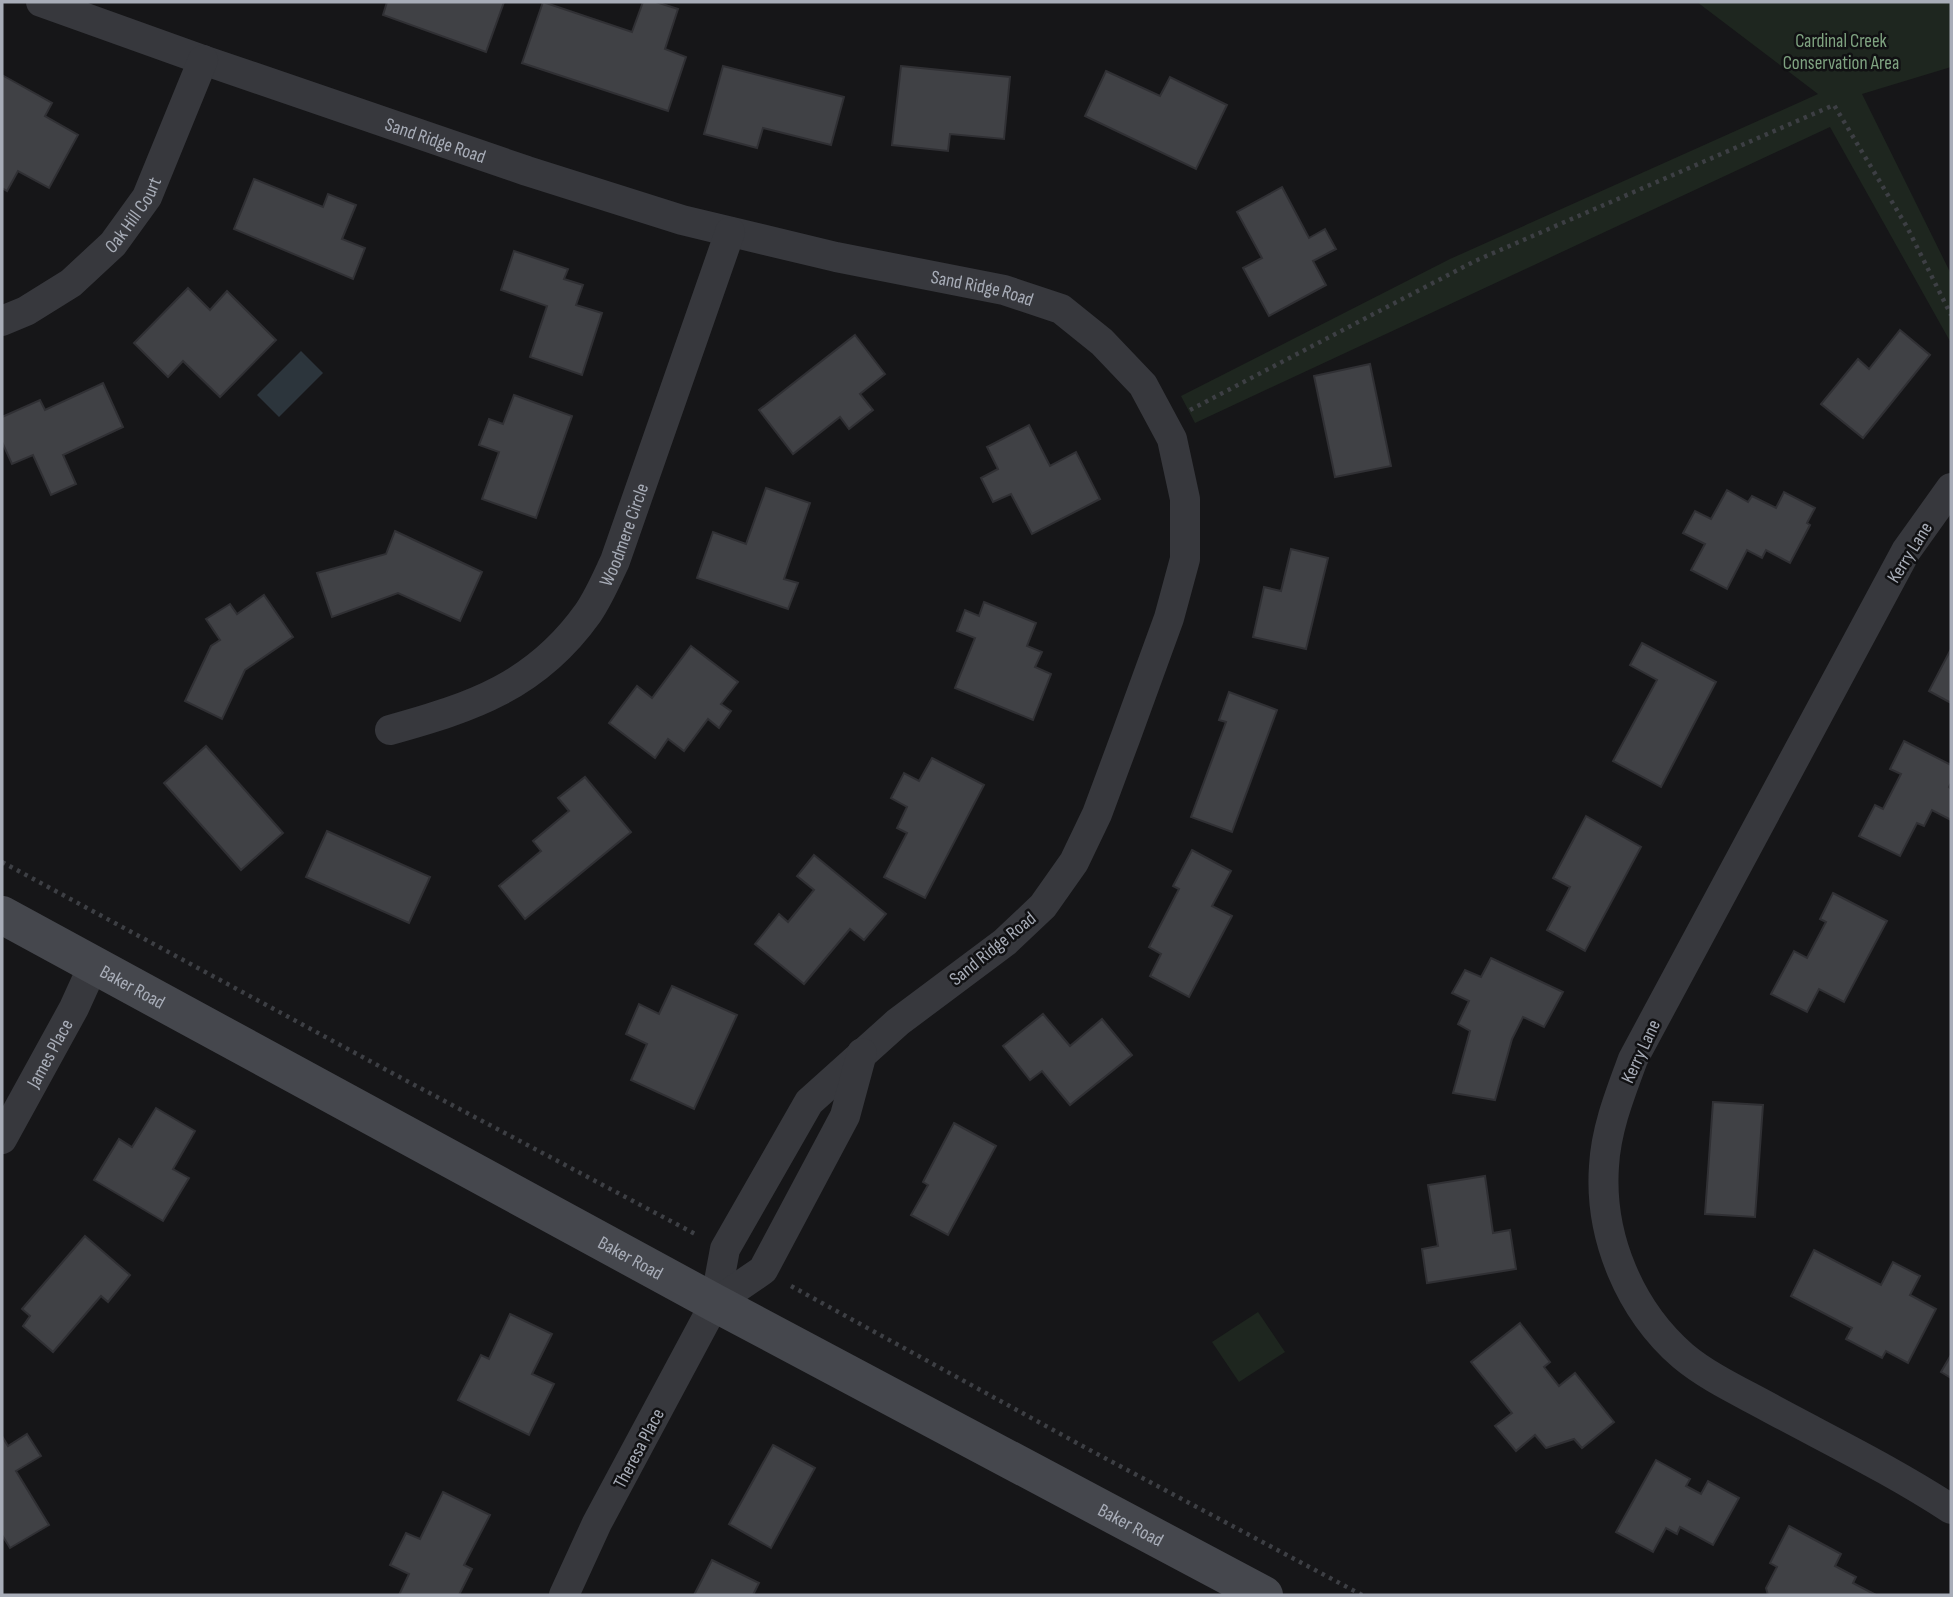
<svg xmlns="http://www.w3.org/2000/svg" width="1953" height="1597" viewBox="0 0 1953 1597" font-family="'Sofia Sans Condensed',sans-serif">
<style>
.green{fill:#1e261f}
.water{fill:#2c353c}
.building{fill:#404145;stroke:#303034;stroke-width:2}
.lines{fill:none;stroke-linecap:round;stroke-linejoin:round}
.path{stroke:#3d3f44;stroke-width:4.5;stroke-dasharray:3.5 5;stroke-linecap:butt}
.minor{stroke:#37383d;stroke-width:30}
.secondary{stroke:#45474d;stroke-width:38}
.labels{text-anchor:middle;stroke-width:5;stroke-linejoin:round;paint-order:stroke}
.park-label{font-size:19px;fill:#7fa381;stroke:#111113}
.street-label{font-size:19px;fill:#a8adb8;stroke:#111113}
</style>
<rect width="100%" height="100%" fill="#161618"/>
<!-- green -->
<g class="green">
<polygon points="1697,2 1951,2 1951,67 1862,94 1951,274 1951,343 1830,127 1195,423 1181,396 1450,259 1818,94"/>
<polygon points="1258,1312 1285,1352 1239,1382 1212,1342"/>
</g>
<!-- water -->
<polygon class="water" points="301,351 323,373 279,417 257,395"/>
<!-- building -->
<g class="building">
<polygon points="387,2 504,2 486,52 383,15"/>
<polygon points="543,2 632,32 643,2 656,2 678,9 665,49 686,57 668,111 522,63"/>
<polygon points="723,66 844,97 831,145 763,128 757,148 704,134"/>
<polygon points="901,66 1010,77 1004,139 950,134 948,151 892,145"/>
<polygon points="1106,71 1160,96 1170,77 1227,105 1196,169 1085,116"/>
<polygon points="2,75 52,103 45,116 78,135 49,188 18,171 7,191 2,188"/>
<polygon points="254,179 323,207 328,194 356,205 342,239 365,248 353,279 234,229"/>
<polygon points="1282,187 1309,238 1325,229 1336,249 1313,261 1326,285 1269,316 1243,268 1262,258 1237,212"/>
<polygon points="514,251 568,269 564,279 583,285 576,305 602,313 582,375 530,357 547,306 501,290"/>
<polygon points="188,288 210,310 227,291 276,340 220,397 183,361 168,377 134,343"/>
<polygon points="1900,330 1930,355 1863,438 1821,404 1858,359 1869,369"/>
<polygon points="855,335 885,374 860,394 873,410 849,429 840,417 793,454 759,410"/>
<polygon points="1370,364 1391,466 1335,477 1314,376"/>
<polygon points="103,383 123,427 63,455 76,484 51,495 33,455 12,464 2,442 2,417 40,400 45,410"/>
<polygon points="514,395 572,416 536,518 482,499 499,452 479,445 489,419 503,424"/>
<polygon points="1029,425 1050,466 1076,452 1100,499 1032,534 1011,494 993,502 981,478 998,469 987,447"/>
<polygon points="766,488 810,503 784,579 798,583 788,609 697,578 713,532 746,544"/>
<polygon points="1727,490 1748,502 1752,496 1776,508 1784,492 1815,508 1807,523 1810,525 1790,563 1766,550 1762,558 1747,550 1727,589 1691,570 1705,544 1683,533 1695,511 1711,519"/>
<polygon points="395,531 482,572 460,621 398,593 332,617 317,573 386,554"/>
<polygon points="1291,549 1328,558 1306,649 1253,637 1264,587 1281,591"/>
<polygon points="264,595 293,637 245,670 222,719 185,701 211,646 220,640 206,619 230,604 237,614"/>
<polygon points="984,602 1036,623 1027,646 1042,652 1035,667 1051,674 1033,720 955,688 975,638 957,631 965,610 979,616"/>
<polygon points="1642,643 1716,682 1661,787 1613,761 1657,680 1630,665"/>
<polygon points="691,646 738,682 721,704 731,711 719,728 708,719 684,751 668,739 655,758 609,723 637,686 652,698"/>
<polygon points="1951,649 1951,703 1929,691"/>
<polygon points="1229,692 1277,710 1232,832 1191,817 1226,722 1219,720"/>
<polygon points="1904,741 1951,765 1951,783 1949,787 1951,789 1951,820 1932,810 1924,826 1917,823 1900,856 1859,836 1875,805 1883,809 1901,774 1890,769"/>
<polygon points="206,746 283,833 241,870 164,783"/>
<polygon points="932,758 984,785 925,898 884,877 907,833 897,828 907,807 891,798 904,773 919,781"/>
<polygon points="585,777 631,832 525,919 499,886 541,851 533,841 569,811 558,798"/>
<polygon points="1586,816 1641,847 1585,951 1547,930 1570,887 1553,878"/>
<polygon points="327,831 430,877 409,923 306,877"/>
<polygon points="1192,850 1231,871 1212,906 1232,916 1189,997 1150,976 1161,954 1149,947 1179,889 1173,886"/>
<polygon points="814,855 886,914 864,940 850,929 804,984 755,944 779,914 788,922 814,890 797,876"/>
<polygon points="1833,893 1887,921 1844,1002 1819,989 1807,1012 1771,994 1794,951 1807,958 1826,922 1820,919"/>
<polygon points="1491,958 1563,992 1544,1027 1523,1017 1512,1039 1495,1100 1453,1093 1470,1031 1458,1024 1469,1001 1452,993 1465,970 1481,977"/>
<polygon points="672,986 737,1015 694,1109 631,1080 647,1044 626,1034 639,1004 659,1014"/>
<polygon points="1043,1014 1070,1046 1102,1019 1132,1055 1070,1105 1042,1071 1030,1080 1003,1046"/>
<polygon points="1713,1102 1763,1105 1755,1217 1705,1214"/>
<polygon points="156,1108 195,1131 173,1169 189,1178 163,1221 94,1180 119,1139 132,1147"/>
<polygon points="954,1123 996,1146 948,1235 911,1215 928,1185 923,1182"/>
<polygon points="1485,1176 1493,1233 1510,1230 1516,1269 1427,1283 1422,1249 1438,1246 1428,1185"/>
<polygon points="85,1236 130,1275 108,1302 101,1296 53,1352 23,1326 30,1316 22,1309"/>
<polygon points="1814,1250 1881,1285 1893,1262 1920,1276 1910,1295 1936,1309 1908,1363 1886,1351 1882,1358 1846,1339 1852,1328 1791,1296"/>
<polygon points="510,1314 552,1334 532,1374 554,1384 529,1435 458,1400 481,1355 489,1359"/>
<polygon points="1520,1323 1550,1362 1544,1367 1559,1386 1575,1373 1614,1422 1582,1448 1574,1439 1546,1448 1535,1435 1516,1451 1495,1426 1512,1413 1471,1362"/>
<polygon points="1951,1355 1951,1378 1941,1372"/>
<polygon points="27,1434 41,1456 16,1471 49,1525 10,1548 2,1535 2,1436 8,1446"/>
<polygon points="773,1445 815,1468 771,1548 729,1524"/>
<polygon points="1656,1460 1690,1479 1686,1486 1701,1494 1708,1481 1739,1498 1713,1545 1680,1527 1677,1534 1666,1528 1653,1552 1616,1532"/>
<polygon points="443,1492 490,1515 464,1565 472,1569 459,1595 399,1595 409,1574 390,1565 406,1533 420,1539"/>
<polygon points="1789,1526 1841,1554 1835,1566 1856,1577 1853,1583 1876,1595 1768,1595 1766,1588 1777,1567 1770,1563"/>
<polygon points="712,1560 759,1583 753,1595 694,1595"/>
</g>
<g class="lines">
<!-- path -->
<g class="path">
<polyline points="1190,410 1475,261 1834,105 1907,227 1951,315"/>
<polyline points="2,862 405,1080 697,1235"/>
<polyline points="791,1286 1086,1448 1362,1595"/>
</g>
<!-- minor -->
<g class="minor">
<path id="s1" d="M41 2 203 60 527 171 682 220 836 257 1004 290 1061 309 1102 342 1143 385 1172 439 1185 499V559L1169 618 1126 736 1097 814 1074 862 1043 906 1005 942 898 1022 809 1102 725 1249 715 1303 597 1523 564 1595"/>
<path id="s2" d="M2 321 26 311 71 283 113 244 147 197 203 60"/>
<path d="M1951 488 1906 551 1633 1059C1620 1094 1606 1129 1604 1166 1599 1237 1630 1310 1683 1356 1708 1377 1741 1392 1770 1408 1831 1441 1893 1471 1951 1509"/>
<path id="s3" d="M390 730C473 707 536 686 588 613 599 597 607 578 615 561L730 232"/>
<path id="s4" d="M2 1139 74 1008 94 964"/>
<polyline points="715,1303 763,1270 845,1116 862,1053"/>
</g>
<!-- secondary -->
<path class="secondary" id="s5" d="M2 915 715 1303 1264 1595"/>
</g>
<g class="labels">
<!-- park labels -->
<g class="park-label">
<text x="1841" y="47">Cardinal Creek<tspan x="1841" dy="22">Conservation Area</tspan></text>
</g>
<!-- street labels -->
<g class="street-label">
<text dy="7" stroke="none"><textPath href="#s1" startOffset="418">Sand Ridge Road</textPath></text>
<text dy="7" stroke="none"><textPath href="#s2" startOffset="172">Oak Hill Court</textPath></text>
<text dy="7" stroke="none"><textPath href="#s1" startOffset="985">Sand Ridge Road</textPath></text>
<text dy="7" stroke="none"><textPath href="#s3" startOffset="322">Woodmere Circle</textPath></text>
<text transform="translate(1909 552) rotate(-58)" y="7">Kerry Lane</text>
<text transform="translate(992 948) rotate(-39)" y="7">Sand Ridge Road</text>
<text dy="7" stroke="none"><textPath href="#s5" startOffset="149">Baker Road</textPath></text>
<text transform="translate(1640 1051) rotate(-65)" y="7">Kerry Lane</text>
<text dy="7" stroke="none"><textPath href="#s4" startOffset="98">James Place</textPath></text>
<text dy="7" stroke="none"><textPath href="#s5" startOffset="716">Baker Road</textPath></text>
<text transform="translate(638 1448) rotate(-62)" y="7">Theresa Place</text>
<text dy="7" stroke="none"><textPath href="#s5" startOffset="1283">Baker Road</textPath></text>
</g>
</g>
<!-- border -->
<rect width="1953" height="1597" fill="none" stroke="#a8adb8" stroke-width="7"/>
</svg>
